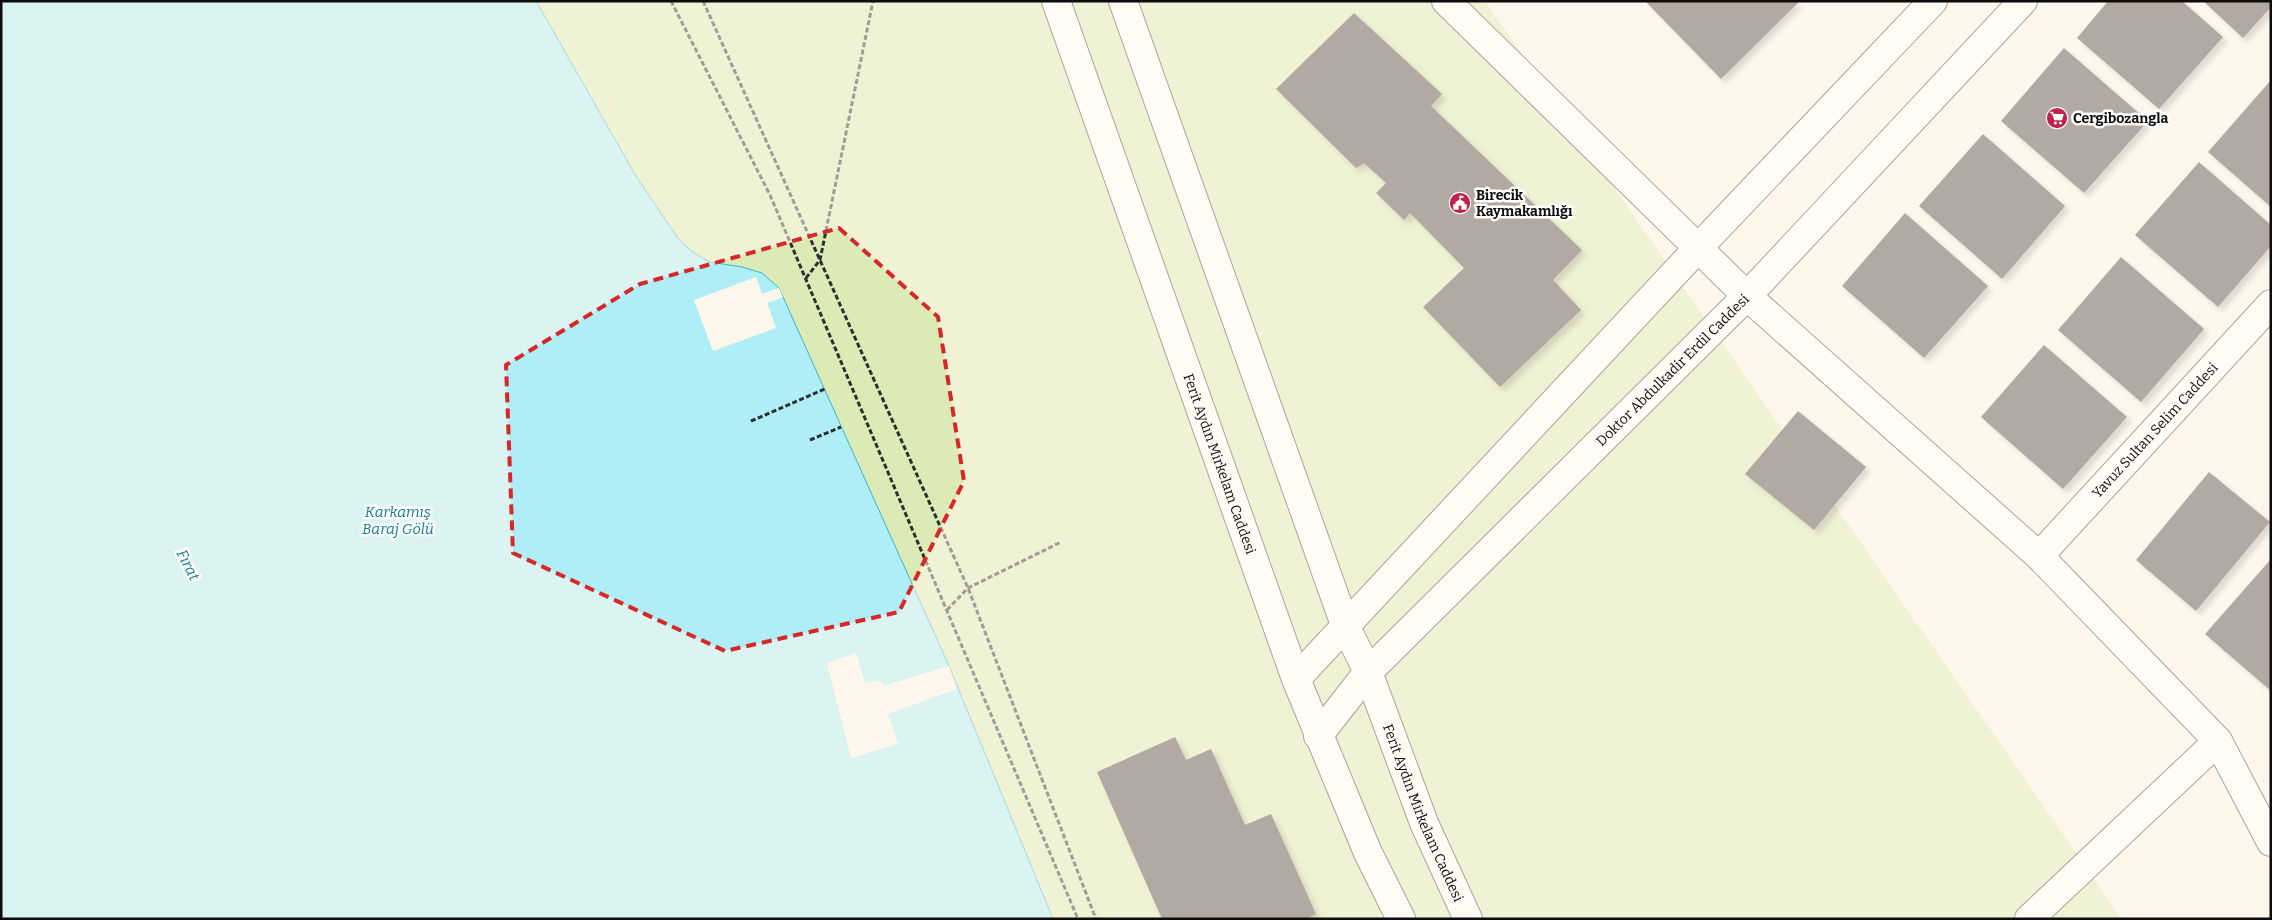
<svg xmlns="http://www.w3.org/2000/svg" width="2272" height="920" viewBox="0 0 2272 920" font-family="Bitter,serif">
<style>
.green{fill:#dceab5}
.water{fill:#afedf7;stroke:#35b5d0}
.pier{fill:#fff7ec}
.building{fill:#554a48;filter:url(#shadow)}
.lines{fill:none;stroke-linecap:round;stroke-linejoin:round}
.minor-casing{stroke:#3f3f3f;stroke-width:30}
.path{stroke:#2e2e2e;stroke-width:3;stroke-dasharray:5 2.5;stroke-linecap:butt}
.minor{stroke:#fff;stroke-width:28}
.marked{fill:none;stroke:#d62828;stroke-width:4;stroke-dasharray:10 6;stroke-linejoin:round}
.labels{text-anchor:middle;stroke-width:5;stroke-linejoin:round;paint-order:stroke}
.poi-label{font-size:14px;font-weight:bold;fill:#0c0c0c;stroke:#fff;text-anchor:start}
.street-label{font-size:14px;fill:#0c0c0c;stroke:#fff}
.water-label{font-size:15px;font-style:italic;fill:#137d99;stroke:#fff}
</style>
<defs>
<filter id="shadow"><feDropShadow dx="4.5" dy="4.5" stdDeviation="2.5" flood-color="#0004"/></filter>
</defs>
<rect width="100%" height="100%" fill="#fff7ec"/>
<!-- green -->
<polygon class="green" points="512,1 1485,1 2122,919 890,919 602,114"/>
<!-- water -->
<polygon class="water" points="1,1 536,1 637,178 680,241 694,253 710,262 742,267 762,273 779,288 949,666 1053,919 1,919"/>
<!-- pier -->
<g class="pier">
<polygon points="756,277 762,294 779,288 783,297 767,303 776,328 713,351 694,300"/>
<polygon points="856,653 865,683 880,680 884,686 949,666 957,689 888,714 898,744 851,758 827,663"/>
</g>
<!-- building -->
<g class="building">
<polygon points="1645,1 1800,1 1721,79"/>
<polygon points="2108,1 2182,1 2223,37 2159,109 2077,38"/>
<polygon points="2203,1 2271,1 2271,7 2243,38"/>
<polygon points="1354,13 1442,94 1431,106 1582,250 1553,280 1581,310 1500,387 1423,307 1464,268 1410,213 1404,220 1376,193 1386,183 1364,163 1356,168 1276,89"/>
<polygon points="2064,48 2148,121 2084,193 2001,121"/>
<polygon points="2271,80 2271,207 2208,152"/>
<polygon points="1983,134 2065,206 2002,279 1919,206"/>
<polygon points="2199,162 2271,225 2271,246 2218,307 2135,235"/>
<polygon points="1905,213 1988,286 1924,358 1842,286"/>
<polygon points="2121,257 2204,329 2141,402 2058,330"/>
<polygon points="2044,345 2127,417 2063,489 1981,417"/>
<polygon points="1798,411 1866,467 1814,530 1745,474"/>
<polygon points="2209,472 2270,522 2196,611 2136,560"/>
<polygon points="2271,559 2271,691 2205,634"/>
<polygon points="1175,737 1186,760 1211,749 1245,825 1271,814 1316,914 1306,919 1162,919 1097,772"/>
</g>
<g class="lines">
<!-- minor casing -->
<g class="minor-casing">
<g id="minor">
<path id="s1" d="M1056 1 1296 679 1368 853 1401 919"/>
<path id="s2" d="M1123 1 1345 625 1368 672 1424 823 1468 919"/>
<polyline points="1446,1 1747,296 2039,556 2218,741 2271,842"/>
<path id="s3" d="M2039 556 2271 304"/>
<polyline points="1296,679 1699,247 1933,1"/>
<path id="s4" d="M1318 736 1368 672 1747 296 2023 1"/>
<polyline points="2029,919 2218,741"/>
</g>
</g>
<!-- path -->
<g class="path">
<polyline points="671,1 770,195 1078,919"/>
<polyline points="703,1 968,588 1096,919"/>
<polyline points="806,278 820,260 873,1"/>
<polyline points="751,421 825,389"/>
<polyline points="810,440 841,427"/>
<polyline points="947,610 968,588 1061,542"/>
</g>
<!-- minor -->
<use href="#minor" class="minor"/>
</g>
<!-- marked area -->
<path d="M0 0H2272V920H0ZM839 228 938 317 964 481 899 612 725 651 513 553 506 365 640 284Z" fill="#fff7ec" fill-opacity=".55" fill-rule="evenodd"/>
<path class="marked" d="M839 228 938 317 964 481 899 612 725 651 513 553 506 365 640 284Z"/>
<!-- icons -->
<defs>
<g id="supermarket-disc" transform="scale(1.125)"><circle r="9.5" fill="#bf224d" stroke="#fff"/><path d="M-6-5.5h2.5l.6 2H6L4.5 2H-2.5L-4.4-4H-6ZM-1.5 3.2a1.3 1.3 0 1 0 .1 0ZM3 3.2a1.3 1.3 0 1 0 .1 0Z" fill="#fff"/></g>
<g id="civic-disc" transform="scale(1.125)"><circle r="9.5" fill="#bf224d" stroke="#fff"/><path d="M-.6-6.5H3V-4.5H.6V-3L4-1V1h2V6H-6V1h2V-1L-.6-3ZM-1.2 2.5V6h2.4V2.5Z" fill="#fff"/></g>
</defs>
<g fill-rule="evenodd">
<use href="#supermarket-disc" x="2057" y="118"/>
<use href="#civic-disc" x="1460" y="203"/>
</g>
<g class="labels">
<!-- poi labels -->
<g class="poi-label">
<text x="2073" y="123">Cergibozangla</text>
<text x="1476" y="200">Birecik<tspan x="1476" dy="16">Kaymakamlığı</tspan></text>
</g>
<!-- street labels -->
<g class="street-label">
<text dy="5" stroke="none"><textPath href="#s4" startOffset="510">Doktor Abdulkadir Erdil Caddesi</textPath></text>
<text dy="5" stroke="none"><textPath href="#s3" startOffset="171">Yavuz Sultan Selim Caddesi</textPath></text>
<text dy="5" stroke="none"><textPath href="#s1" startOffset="491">Ferit Aydın Mirkelam Caddesi</textPath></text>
<text dy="5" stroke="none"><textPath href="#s2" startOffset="866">Ferit Aydın Mirkelam Caddesi</textPath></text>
</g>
<!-- water labels -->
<g class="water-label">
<text x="398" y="517">Karkamış<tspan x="398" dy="17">Baraj Gölü</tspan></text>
<text transform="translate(188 565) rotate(63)" y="5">Fırat</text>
</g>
</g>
<!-- border -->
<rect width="2272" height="920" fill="none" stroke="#0c0c0c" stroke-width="5"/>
</svg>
